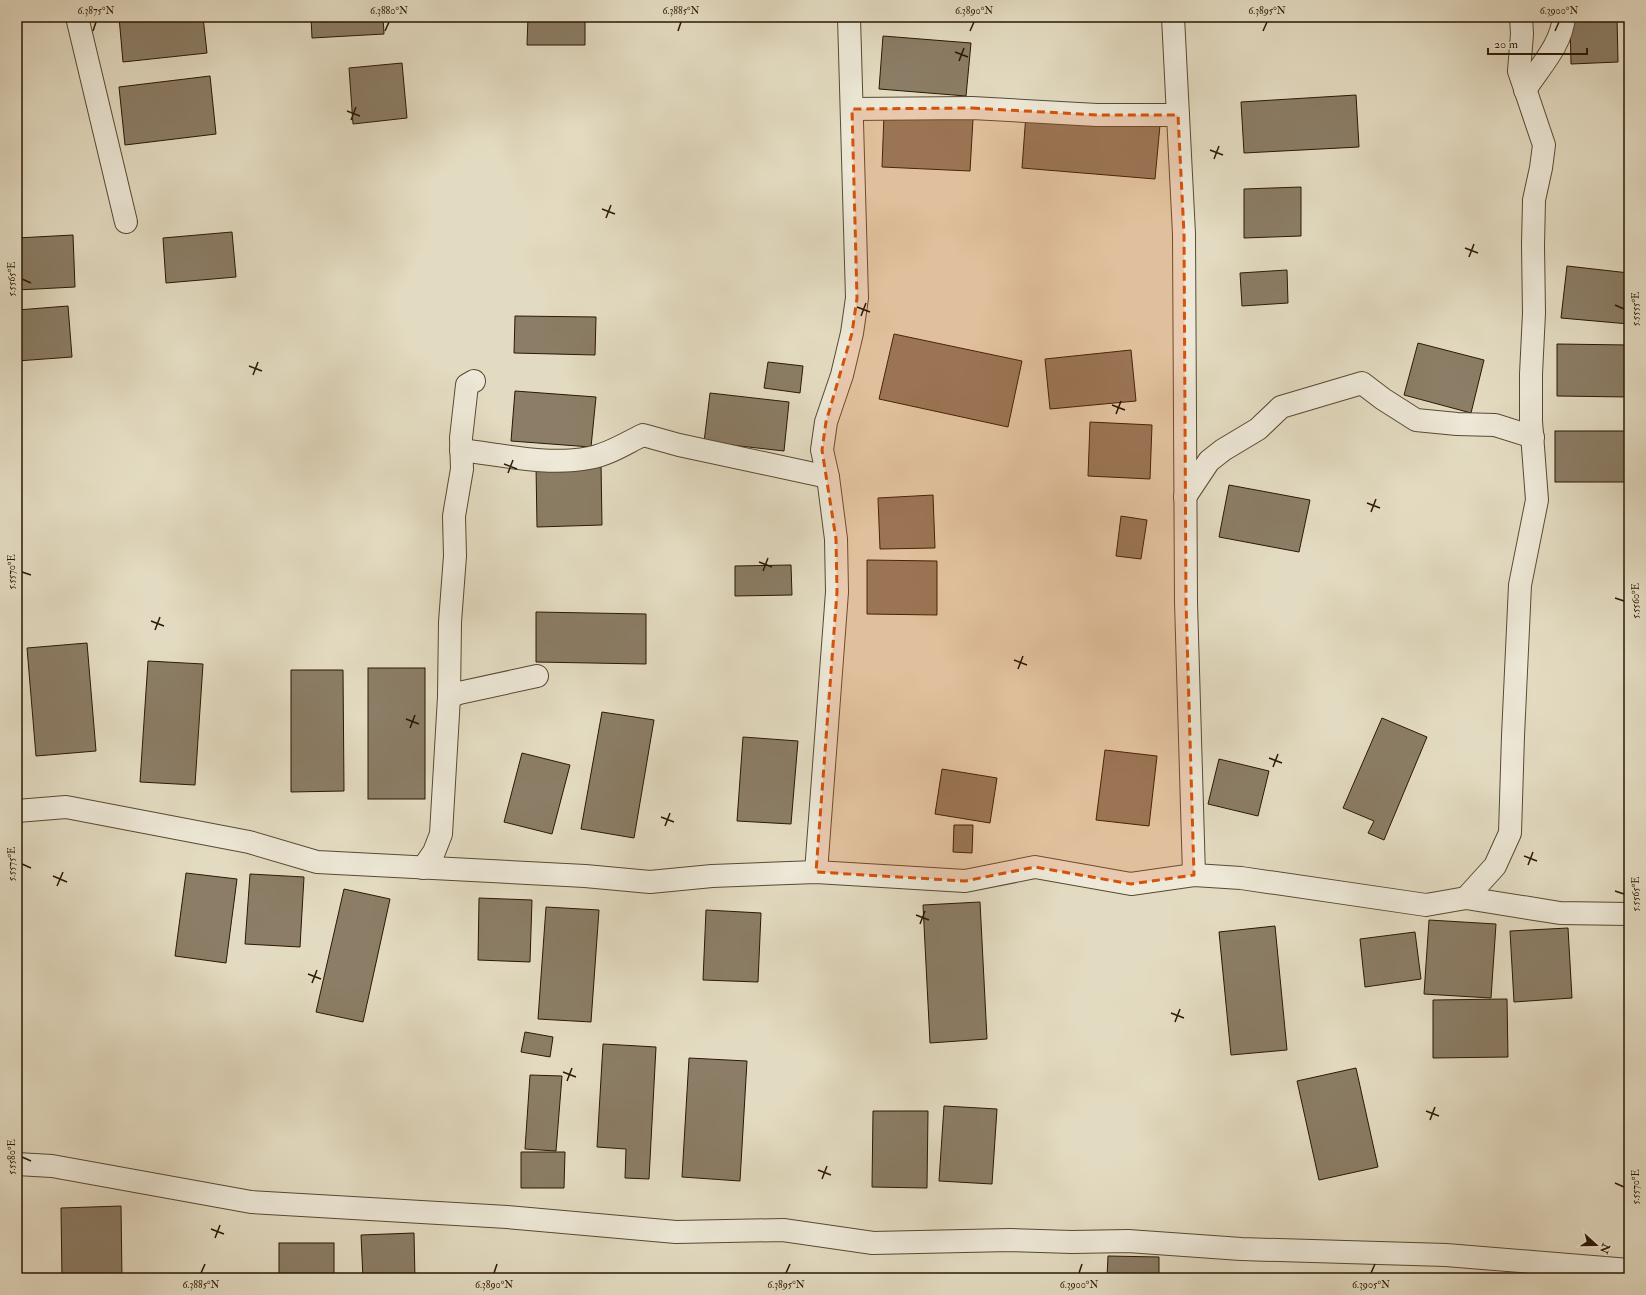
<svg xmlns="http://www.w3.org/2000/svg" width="1646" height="1295" viewBox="0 0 1646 1295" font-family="'IM FELL Double Pica',serif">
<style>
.building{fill:#8b7d66;stroke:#2b1803}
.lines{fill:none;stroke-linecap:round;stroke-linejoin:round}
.minor-casing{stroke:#594932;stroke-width:24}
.minor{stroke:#ede8d7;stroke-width:22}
.marked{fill:#d5520b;fill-opacity:0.2;stroke:#d5520b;stroke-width:3;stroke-dasharray:8 5;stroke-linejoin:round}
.ticks{fill:none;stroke:#2b1803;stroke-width:1.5}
.neatline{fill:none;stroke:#2b1803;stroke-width:1.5}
.ticks-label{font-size:10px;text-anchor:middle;fill:#2b1803}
</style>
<rect width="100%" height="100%" fill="#e3dbc1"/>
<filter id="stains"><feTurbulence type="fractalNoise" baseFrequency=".005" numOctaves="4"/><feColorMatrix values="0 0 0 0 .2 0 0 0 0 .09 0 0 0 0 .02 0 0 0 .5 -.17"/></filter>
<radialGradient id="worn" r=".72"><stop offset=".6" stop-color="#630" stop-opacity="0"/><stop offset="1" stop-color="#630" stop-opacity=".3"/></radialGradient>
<!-- building -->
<g class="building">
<polygon points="119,17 203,17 207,53 123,62"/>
<polygon points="311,17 383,17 384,34 312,38"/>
<polygon points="528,17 585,17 585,45 527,45"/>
<polygon points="1570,17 1617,17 1618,62 1571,64"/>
<polygon points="883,36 971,43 966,96 879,89"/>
<polygon points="402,63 407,118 353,124 349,68"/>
<polygon points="210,76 216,134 125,145 119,87"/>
<polygon points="1356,95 1359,147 1244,153 1241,102"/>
<polygon points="884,114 973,119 970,171 882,167"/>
<polygon points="1026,114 1160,125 1155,179 1022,168"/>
<polygon points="1301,187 1301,236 1244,238 1244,189"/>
<polygon points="232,232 236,277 166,283 163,238"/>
<polygon points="73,235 75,287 17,290 17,238"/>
<polygon points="1567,266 1629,273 1629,324 1561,318"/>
<polygon points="1287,270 1288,303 1242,306 1240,273"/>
<polygon points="68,306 72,357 17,361 17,310"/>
<polygon points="515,316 596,317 595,355 514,353"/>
<polygon points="894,334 1022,361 1008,427 879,399"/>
<polygon points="1418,343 1484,360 1471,413 1404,395"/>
<polygon points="1557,344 1629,345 1629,397 1557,396"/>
<polygon points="1131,350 1136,401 1050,409 1045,359"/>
<polygon points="768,362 803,366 800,393 764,388"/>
<polygon points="515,391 596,397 591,447 511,441"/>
<polygon points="710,393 789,402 784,451 704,442"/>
<polygon points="1090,422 1152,425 1150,479 1088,476"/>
<rect x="1555" y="431" width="74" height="51"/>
<polygon points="601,463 602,525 537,527 536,465"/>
<polygon points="1229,485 1310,500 1299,552 1219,537"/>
<polygon points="933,495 935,548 880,549 878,498"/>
<polygon points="1121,516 1147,520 1141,559 1116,556"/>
<polygon points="867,560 937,561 937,615 867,614"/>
<polygon points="791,565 792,595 735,596 735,566"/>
<polygon points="536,612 646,614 646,664 536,662"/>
<polygon points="87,643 96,751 36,756 27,648"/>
<polygon points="148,661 203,664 195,785 140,782"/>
<rect x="368" y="668" width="57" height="131"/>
<polygon points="291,670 343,670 344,791 291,792"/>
<polygon points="602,712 654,720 634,838 581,829"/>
<polygon points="1382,718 1427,737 1384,840 1368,833 1374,821 1343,808"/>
<polygon points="743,737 798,741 791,824 737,821"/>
<polygon points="1105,750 1157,756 1149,826 1096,820"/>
<polygon points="522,753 570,765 552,834 504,822"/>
<polygon points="1219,759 1269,771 1258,816 1208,804"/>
<polygon points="942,769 997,778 990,823 935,814"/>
<polygon points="954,825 973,825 972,853 953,852"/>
<polygon points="186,873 237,879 226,963 175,956"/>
<polygon points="250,874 304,877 300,947 245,944"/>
<polygon points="344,889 390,899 363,1022 316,1012"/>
<polygon points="479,898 532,900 530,962 478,960"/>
<polygon points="980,902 987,1039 930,1043 923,905"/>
<polygon points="546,907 599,910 591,1022 538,1019"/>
<polygon points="706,910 761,913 758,982 703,980"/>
<polygon points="1429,920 1496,924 1491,998 1424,994"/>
<polygon points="1275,926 1287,1050 1231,1055 1219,932"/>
<polygon points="1568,928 1572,998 1514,1002 1510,931"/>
<polygon points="1415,932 1421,979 1365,987 1360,939"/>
<polygon points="1507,999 1508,1057 1433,1058 1433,1000"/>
<polygon points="525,1032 553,1037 550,1057 521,1052"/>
<polygon points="603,1044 656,1047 649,1179 625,1178 626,1149 597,1147"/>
<polygon points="689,1058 747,1061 740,1181 682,1177"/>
<polygon points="1356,1068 1378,1167 1319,1180 1297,1081"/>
<polygon points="530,1075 562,1076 556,1151 525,1149"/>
<polygon points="944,1106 997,1109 992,1184 939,1181"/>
<polygon points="873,1111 928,1111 927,1188 872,1187"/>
<polygon points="521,1152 565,1152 564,1188 521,1188"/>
<polygon points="121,1206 122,1278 62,1278 61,1208"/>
<polygon points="414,1233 415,1278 363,1278 361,1235"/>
<rect x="279" y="1243" width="55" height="35"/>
<polygon points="1108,1256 1159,1257 1159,1278 1107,1278"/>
</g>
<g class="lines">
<!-- minor casing -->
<g class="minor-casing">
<g id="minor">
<polyline points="77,17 126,222"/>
<polyline points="1173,17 1184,234 1186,602 1194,875"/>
<path d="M1525 90C1540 66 1561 46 1564 17"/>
<polyline points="852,109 972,108 1097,115 1178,115"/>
<path d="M461 450C503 455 548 466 589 458 608 455 626 443 643 435L679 445 828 477"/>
<polyline points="1185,497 1209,461 1223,450 1258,429 1281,407 1362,383 1383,399 1416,420 1457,424 1495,425 1533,437"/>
<polyline points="449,697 450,622 455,556 454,516 462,469 461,438 467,385 474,381"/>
<polyline points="17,811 66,807 249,842 317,862 585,876 650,882 712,876 816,872 965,881 1035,867 1131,884 1194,875 1241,878 1426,905 1466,898 1560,913 1629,914"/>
<polyline points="423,868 434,852 441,834 449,697 459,693 537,676"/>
<polyline points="816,872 837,592 836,539 828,477 822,450 826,422 842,375 852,333 857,298 849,17"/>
<polyline points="1466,898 1495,866 1510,833 1513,736 1520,585 1537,500 1531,421 1531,374 1534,313 1533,245 1534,200 1541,168 1544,145 1519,71 1522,34 1521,17"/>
<polyline points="17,1164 52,1166 251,1202 507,1217 676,1232 783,1230 873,1243 1010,1240 1072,1242 1128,1241 1241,1249 1446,1255 1629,1270"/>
</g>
</g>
<!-- minor -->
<use href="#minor" class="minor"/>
</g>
<!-- marked area -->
<path class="marked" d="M972 108 1097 115H1178L1184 234 1186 602 1194 875 1131 884 1035 867 965 881 816 872 837 592 836 539 822 450 826 422 852 333 857 298 852 109Z"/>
<!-- ticks -->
<path class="ticks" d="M93 31 96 22M385 31 389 22M678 31 681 22M970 31 974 22M1263 31 1267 22M1555 31 1559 22M955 52 968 57M959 61 964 48M347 111 360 116M351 120 356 107M1210 150 1223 155M1214 159 1219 146M602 209 615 214M606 218 611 205M1465 248 1478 253M1469 257 1474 244M22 279 31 283M1615 305 1624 309M857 307 870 312M861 316 866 303M249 366 262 371M253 375 258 362M1112 405 1125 410M1116 414 1121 401M504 464 517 469M508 473 513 460M1367 503 1380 508M1371 512 1376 499M759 562 772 567M763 571 768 558M22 572 31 575M1615 598 1624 601M151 621 164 626M155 630 160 617M1014 660 1027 665M1018 669 1023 656M406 719 419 724M410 728 415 715M1269 758 1282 763M1273 767 1278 754M661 817 674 822M665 826 670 813M1524 856 1537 861M22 864 31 868M1528 865 1533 852M53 876 67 882M57 886 63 872M1615 891 1624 894M916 915 929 920M920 924 925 911M308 974 321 979M312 983 317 970M1171 1013 1184 1018M1175 1022 1180 1009M563 1072 576 1077M567 1081 572 1068M1426 1111 1439 1116M1430 1120 1435 1107M22 1157 31 1161M818 1170 831 1175M822 1179 827 1166M1615 1183 1624 1187M211 1229 224 1234M215 1238 220 1225M201 1273 205 1264M494 1273 497 1264M786 1273 790 1264M1079 1273 1082 1264M1371 1273 1375 1264"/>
<!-- margin -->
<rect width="1646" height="1295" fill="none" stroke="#e3dbc1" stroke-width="44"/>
<!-- north arrow -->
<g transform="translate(1596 1245) rotate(111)" stroke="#ede8d7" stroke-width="3" paint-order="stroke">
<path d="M0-3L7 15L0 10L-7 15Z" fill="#2b1803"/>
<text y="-6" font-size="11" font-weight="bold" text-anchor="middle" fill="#2b1803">N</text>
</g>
<!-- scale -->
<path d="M1488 48v6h99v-6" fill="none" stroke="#2b1803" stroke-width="2"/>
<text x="1494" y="48" font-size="12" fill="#2b1803" stroke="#ede8d7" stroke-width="3" paint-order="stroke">20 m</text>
<rect x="22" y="22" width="1602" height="1251" class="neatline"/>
<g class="ticks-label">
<text x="96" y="14">6.3875°N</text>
<text x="389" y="14">6.3880°N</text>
<text x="681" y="14">6.3885°N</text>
<text x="974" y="14">6.3890°N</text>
<text x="1267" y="14">6.3895°N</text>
<text x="1559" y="14">6.3900°N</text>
<text transform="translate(11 279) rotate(-90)" y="4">5.5565°E</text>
<text transform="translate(1635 309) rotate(-90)" y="4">5.5555°E</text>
<text transform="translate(11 572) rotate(-90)" y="4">5.5570°E</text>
<text transform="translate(1635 601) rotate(-90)" y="4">5.5560°E</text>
<text transform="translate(11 864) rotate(-90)" y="4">5.5575°E</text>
<text transform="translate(1635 894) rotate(-90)" y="4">5.5565°E</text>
<text transform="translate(11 1157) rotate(-90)" y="4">5.5580°E</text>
<text transform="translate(1635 1187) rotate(-90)" y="4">5.5570°E</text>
<text x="201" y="1288">6.3885°N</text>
<text x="494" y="1288">6.3890°N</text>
<text x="786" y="1288">6.3895°N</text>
<text x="1079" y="1288">6.3900°N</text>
<text x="1371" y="1288">6.3905°N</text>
</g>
<rect width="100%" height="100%" filter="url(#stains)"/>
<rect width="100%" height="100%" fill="url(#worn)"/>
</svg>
